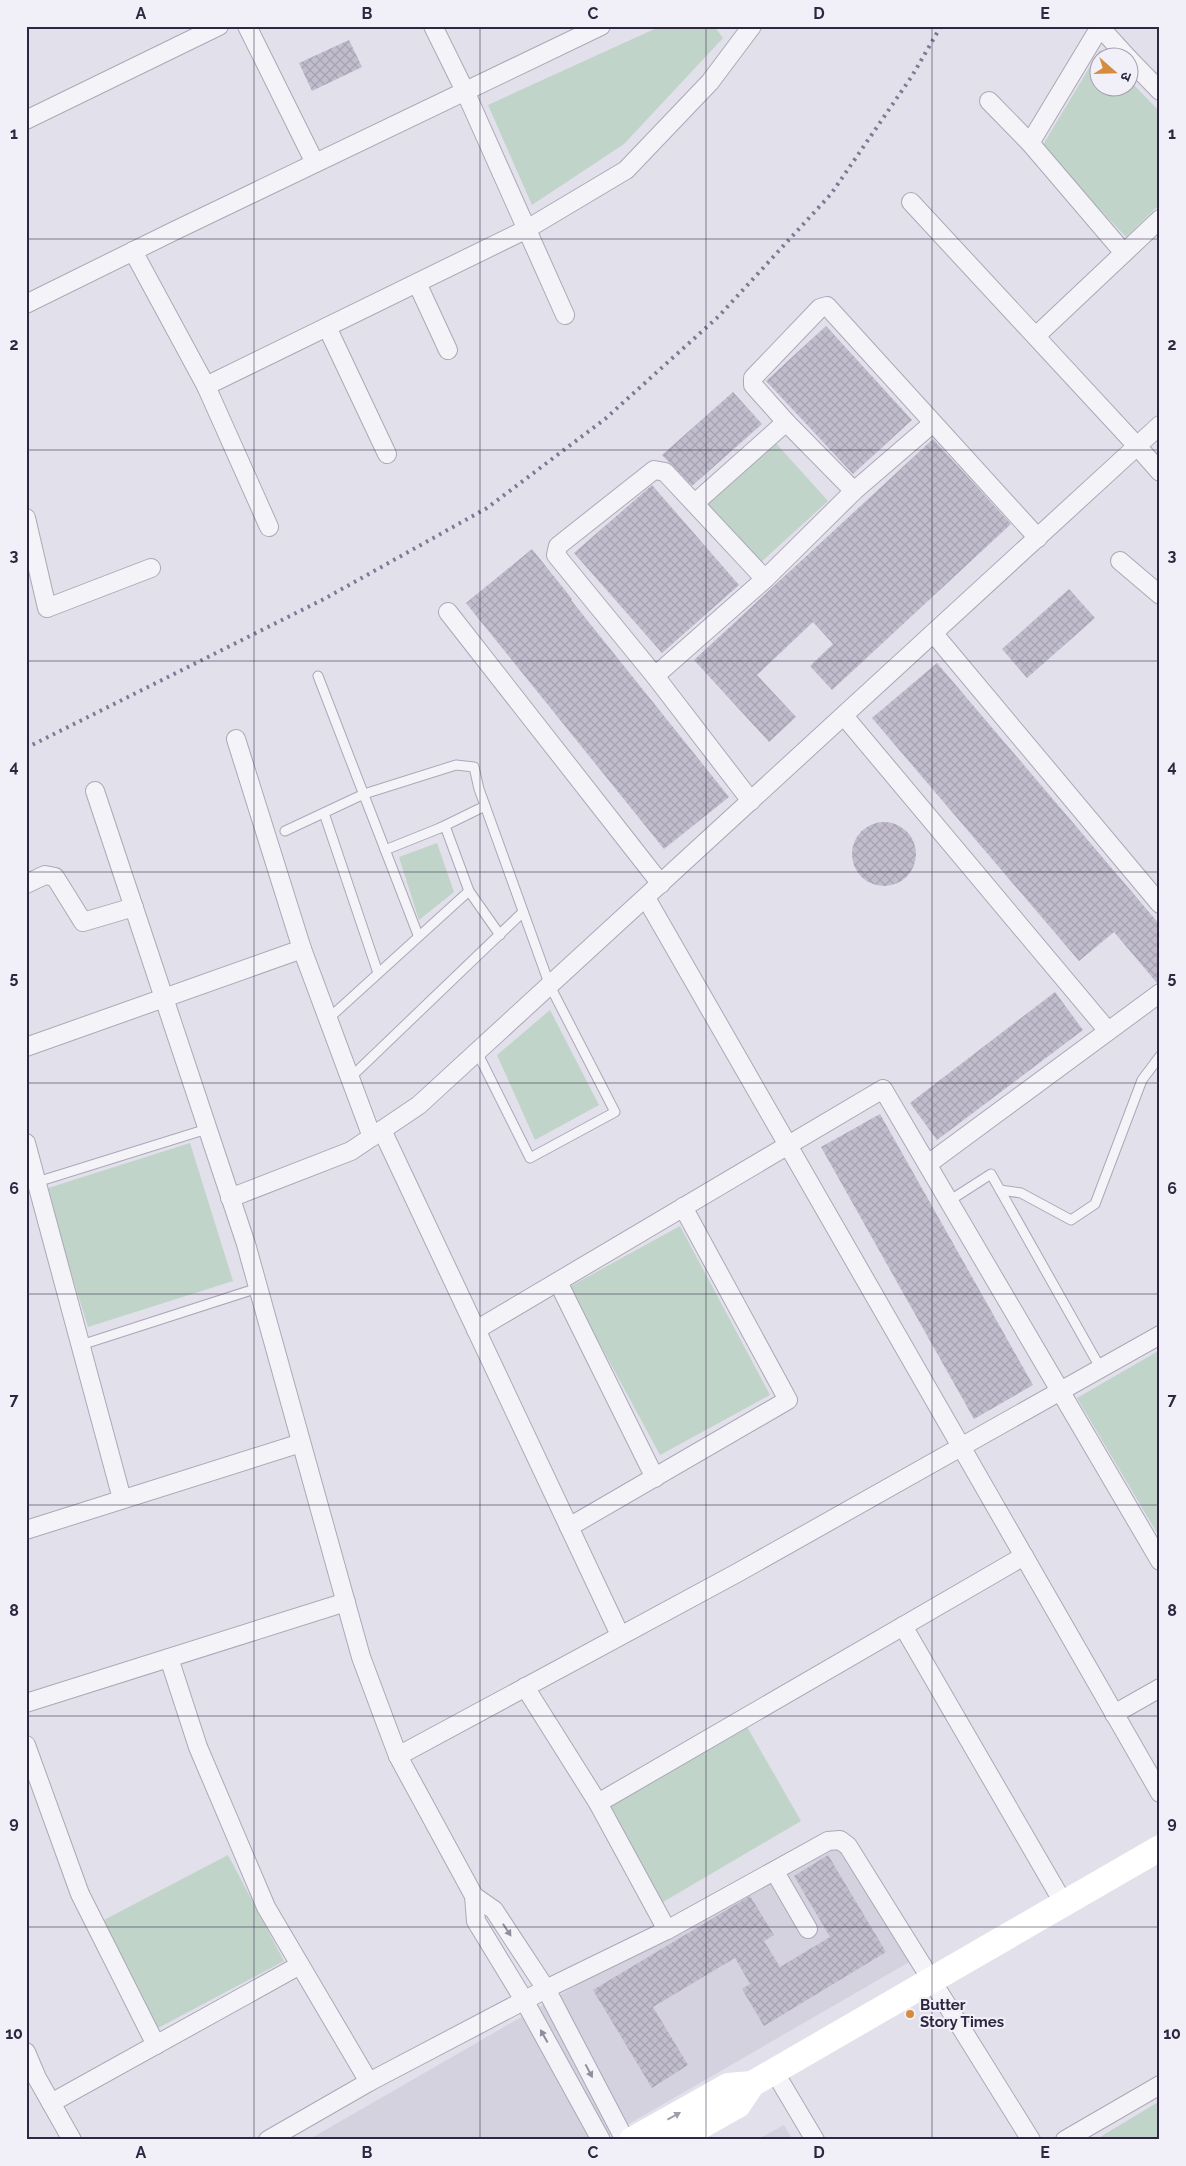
<svg xmlns="http://www.w3.org/2000/svg" width="1186" height="2166" viewBox="0 0 1186 2166" font-family="Raleway,'Noto Sans Devanagari',sans-serif">
<style>
.built{fill:#d5d2df}
.park{fill:#c0d4c9}
.building{fill:url(#building-cross-hatch)}
.lines{fill:none;stroke-linecap:round;stroke-linejoin:round}
.lane-casing{stroke:#aca8b8;stroke-width:11}
.street-casing{stroke:#aca8b8;stroke-width:20}
.lane{stroke:#f4f3f8;stroke-width:9}
.street{stroke:#f4f3f8;stroke-width:18}
.secondary{stroke:#fff;stroke-width:26}
.rail{stroke:#807894;stroke-width:4;stroke-dasharray:2.5 5;stroke-linecap:butt}
.oneway{fill:#928d9d}
.oneway2{fill:#a19eaa}
.grid{fill:none;stroke:#2f2742;stroke-width:1;stroke-opacity:0.55}
.poi-dot{fill:#d68c3d;stroke:#f1eff7;stroke-width:2}
.labels{text-anchor:middle;stroke-width:4;stroke-linejoin:round;paint-order:stroke}
.poi-label{font-size:15px;font-weight:bold;fill:#2f2742;stroke:#f1eff7;text-anchor:start}
.neatline{fill:none;stroke:#2f2742;stroke-width:2}
.grid-label{font-size:16px;text-anchor:middle;font-weight:bold;fill:#2f2742}
</style>
<defs>
<pattern id="building-cross-hatch" width="8" height="8" patternUnits="userSpaceOnUse" patternTransform="scale(1.25)"><rect width="8" height="8" fill="#c1bdcd"/><path d="M0 0l8 8M0 8l8-8" fill="none" stroke="#a6a2b1"/></pattern>
</defs>
<rect width="100%" height="100%" fill="#e2e0ea"/>
<!-- built -->
<g class="built">
<polygon points="832,1838 911,1961 601,2140 308,2140"/>
<polygon points="784,2125 793,2140 761,2140 762,2137"/>
</g>
<!-- park -->
<g class="park">
<polygon points="661,26 714,26 723,38 624,144 532,205 488,105"/>
<polygon points="1100,50 1106,57 1098,58 1098,88 1128,88 1129,80 1160,112 1160,204 1126,237 1041,148"/>
<polygon points="773,440 828,501 758,565 704,505"/>
<polygon points="437,843 454,892 419,920 399,857"/>
<polygon points="550,1010 599,1105 535,1140 497,1055"/>
<polygon points="190,1143 233,1281 88,1327 45,1189"/>
<polygon points="680,1226 770,1395 660,1455 569,1287"/>
<polygon points="1160,1350 1160,1538 1077,1398"/>
<polygon points="746,1725 801,1821 658,1905 603,1808"/>
<polygon points="228,1855 284,1961 158,2028 102,1921"/>
<polygon points="1160,2101 1160,2140 1095,2140"/>
</g>
<!-- building -->
<g class="building">
<polygon points="349,40 362,67 312,91 299,63"/>
<polygon points="826,326 912,420 853,474 766,381"/>
<polygon points="733,392 762,424 692,486 662,455"/>
<polygon points="933,439 1011,524 832,690 810,666 833,644 813,622 757,675 796,717 769,742 694,660"/>
<polygon points="652,485 739,585 662,653 574,553"/>
<polygon points="532,549 572,599 571,600 729,797 664,849 466,603"/>
<polygon points="1069,589 1095,618 1027,678 1002,649"/>
<polygon points="937,663 1160,925 1160,983 1157,983 1114,932 1079,961 872,718"/>
<circle cx="884" cy="854" r="32"/>
<polygon points="1055,992 1083,1030 937,1140 910,1103"/>
<polygon points="880,1114 1033,1385 974,1419 821,1147"/>
<polygon points="828,1855 886,1952 764,2026 742,1989 750,1984 735,1958 653,2007 688,2065 652,2088 593,1990 750,1896 774,1935 764,1941 780,1967 830,1937 794,1876"/>
</g>
<g class="lines">
<!-- lane casing -->
<g class="lane-casing">
<g id="lane">
<polyline points="318,676 418,935"/>
<polyline points="324,813 378,973"/>
<polyline points="440,828 485,806"/>
<polyline points="285,831 364,794 456,765 474,767 479,789 550,986 615,1112 530,1158 477,1052"/>
<polyline points="385,850 445,826 469,891 500,935"/>
<polyline points="328,1019 469,891"/>
<polyline points="350,1078 523,912"/>
<polyline points="37,1182 207,1129"/>
<polyline points="1000,1190 1021,1193 1071,1220 1095,1204 1142,1080 1160,1056"/>
<polyline points="949,1201 991,1174 1101,1369"/>
<polyline points="81,1345 258,1288"/>
</g>
</g>
<!-- street casing -->
<g class="street-casing">
<g id="street">
<polyline points="247,26 315,163"/>
<polyline points="433,26 465,91 565,315"/>
<polyline points="1099,26 1128,58"/>
<polyline points="1100,27 1030,143 1124,253"/>
<polyline points="1128,58 1160,91"/>
<polyline points="989,101 1030,143"/>
<polyline points="26,120 219,26"/>
<polyline points="911,202 1137,446 1160,472"/>
<polyline points="133,251 206,386 269,527"/>
<polyline points="417,283 448,350"/>
<polyline points="26,304 174,231 601,26"/>
<polyline points="327,327 387,454"/>
<polyline points="1036,336 1160,219"/>
<polyline points="206,386 527,229 626,170 710,82 752,26"/>
<polyline points="854,491 786,422 753,385 753,378 820,308 827,306 1038,538"/>
<polyline points="695,503 786,422"/>
<polyline points="26,518 47,608 151,568"/>
<polyline points="1120,561 1160,595"/>
<polyline points="448,612 661,884"/>
<polyline points="934,634 1160,904"/>
<polyline points="655,676 765,579 854,491 933,423"/>
<polyline points="844,716 1108,1031"/>
<polyline points="236,739 302,949 372,1137"/>
<polyline points="95,791 246,1244 361,1657 398,1756 474,1896 476,1921 524,2000 601,2140"/>
<polyline points="751,801 655,676 556,555 558,546 654,470 665,472 765,579"/>
<polyline points="26,884 45,875 55,877 83,922 134,907"/>
<polyline points="646,898 1160,1793"/>
<polyline points="26,1047 302,949"/>
<polyline points="382,1130 620,1635"/>
<polyline points="26,1143 122,1499"/>
<polyline points="928,1164 1160,993"/>
<polyline points="230,1198 351,1151 419,1105 1160,425"/>
<polyline points="558,1282 655,1478"/>
<polyline points="476,1330 883,1089 1160,1561"/>
<polyline points="569,1527 788,1400 683,1207"/>
<polyline points="26,1530 301,1443"/>
<polyline points="903,1626 1064,1904"/>
<polyline points="169,1658 198,1747 266,1907 369,2082"/>
<polyline points="525,1687 598,1803 667,1930"/>
<polyline points="26,1703 346,1602"/>
<polyline points="1114,1714 1160,1688"/>
<polyline points="26,1745 80,1894 156,2045"/>
<polyline points="398,1756 737,1573 1160,1335"/>
<polyline points="598,1803 1024,1556"/>
<polyline points="775,1872 808,1929"/>
<polyline points="474,1896 494,1910 546,1989 625,2140"/>
<polyline points="26,2052 37,2078 72,2140"/>
<polyline points="774,2071 815,2140"/>
<polyline points="51,2103 300,1965"/>
<polyline points="268,2140 369,2082 546,1989 667,1930 828,1841 840,1840 848,1846 1031,2140"/>
<polyline points="1065,2140 1160,2085"/>
</g>
</g>
<!-- lane -->
<use href="#lane" class="lane"/>
<!-- street -->
<use href="#street" class="street"/>
<!-- secondary -->
<g class="secondary">
<polyline points="632,2140 728,2086 752,2084 1160,1848"/>
<polyline points="676,2140 738,2105 752,2084"/>
</g>
<!-- rail -->
<polyline class="rail" points="26,748 324,599 487,508 605,419 719,316 831,194 912,76 941,26"/>
</g>
<!-- one-way arrows -->
<defs><path id="oneway-solid" d="M-6-.8H1V-3.2L6.5 0L1 3.2V.8H-6Z" transform="scale(1.25)"/></defs>
<g class="oneway">
<use href="#oneway-solid" transform="translate(507 1930) rotate(57)"/>
<use href="#oneway-solid" transform="translate(544 2036) rotate(-119)"/>
<use href="#oneway-solid" transform="translate(589 2071) rotate(62)"/>
</g>
<use class="oneway2" href="#oneway-solid" transform="translate(674 2116) rotate(-29)"/>
<!-- grid -->
<path class="grid" d="M254 26V2140M480 26V2140M706 26V2140M932 26V2140M26 239H1160M26 450H1160M26 661H1160M26 872H1160M26 1083H1160M26 1294H1160M26 1505H1160M26 1716H1160M26 1927H1160"/>
<!-- markers -->
<circle class="poi-dot" cx="910" cy="2014" r="5"/>
<g class="labels">
<!-- poi labels -->
<g class="poi-label">
<text x="920" y="2010">Butter<tspan x="920" dy="17">Story Times</tspan></text>
</g>
</g>
<!-- border -->
<rect width="1186" height="2166" fill="none" stroke="#f1eff7" stroke-width="55"/>
<!-- north arrow -->
<g transform="translate(1114 72) rotate(110)"><circle r="24" fill="#f1eff7" stroke="#a39faf"/>
<path d="M0-4L9 19L0 12L-9 19Z" fill="#d68c3d"/>
<text y="-8" font-size="14" font-weight="bold" text-anchor="middle" fill="#2f2742">उ</text>
</g>
<rect x="28" y="28" width="1130" height="2110" class="neatline"/>
<g class="grid-label">
<text x="141" y="19">A</text>
<text x="367" y="19">B</text>
<text x="593" y="19">C</text>
<text x="819" y="19">D</text>
<text x="1045" y="19">E</text>
<text x="14" y="139">1</text>
<text x="1172" y="139">1</text>
<text x="14" y="350">2</text>
<text x="1172" y="350">2</text>
<text x="14" y="561">3</text>
<text x="1172" y="561">3</text>
<text x="14" y="772">4</text>
<text x="1172" y="772">4</text>
<text x="14" y="983">5</text>
<text x="1172" y="983">5</text>
<text x="14" y="1194">6</text>
<text x="1172" y="1194">6</text>
<text x="14" y="1405">7</text>
<text x="1172" y="1405">7</text>
<text x="14" y="1616">8</text>
<text x="1172" y="1616">8</text>
<text x="14" y="1828">9</text>
<text x="1172" y="1828">9</text>
<text x="14" y="2039">10</text>
<text x="1172" y="2039">10</text>
<text x="141" y="2158">A</text>
<text x="367" y="2158">B</text>
<text x="593" y="2158">C</text>
<text x="819" y="2158">D</text>
<text x="1045" y="2158">E</text>
</g>
</svg>
